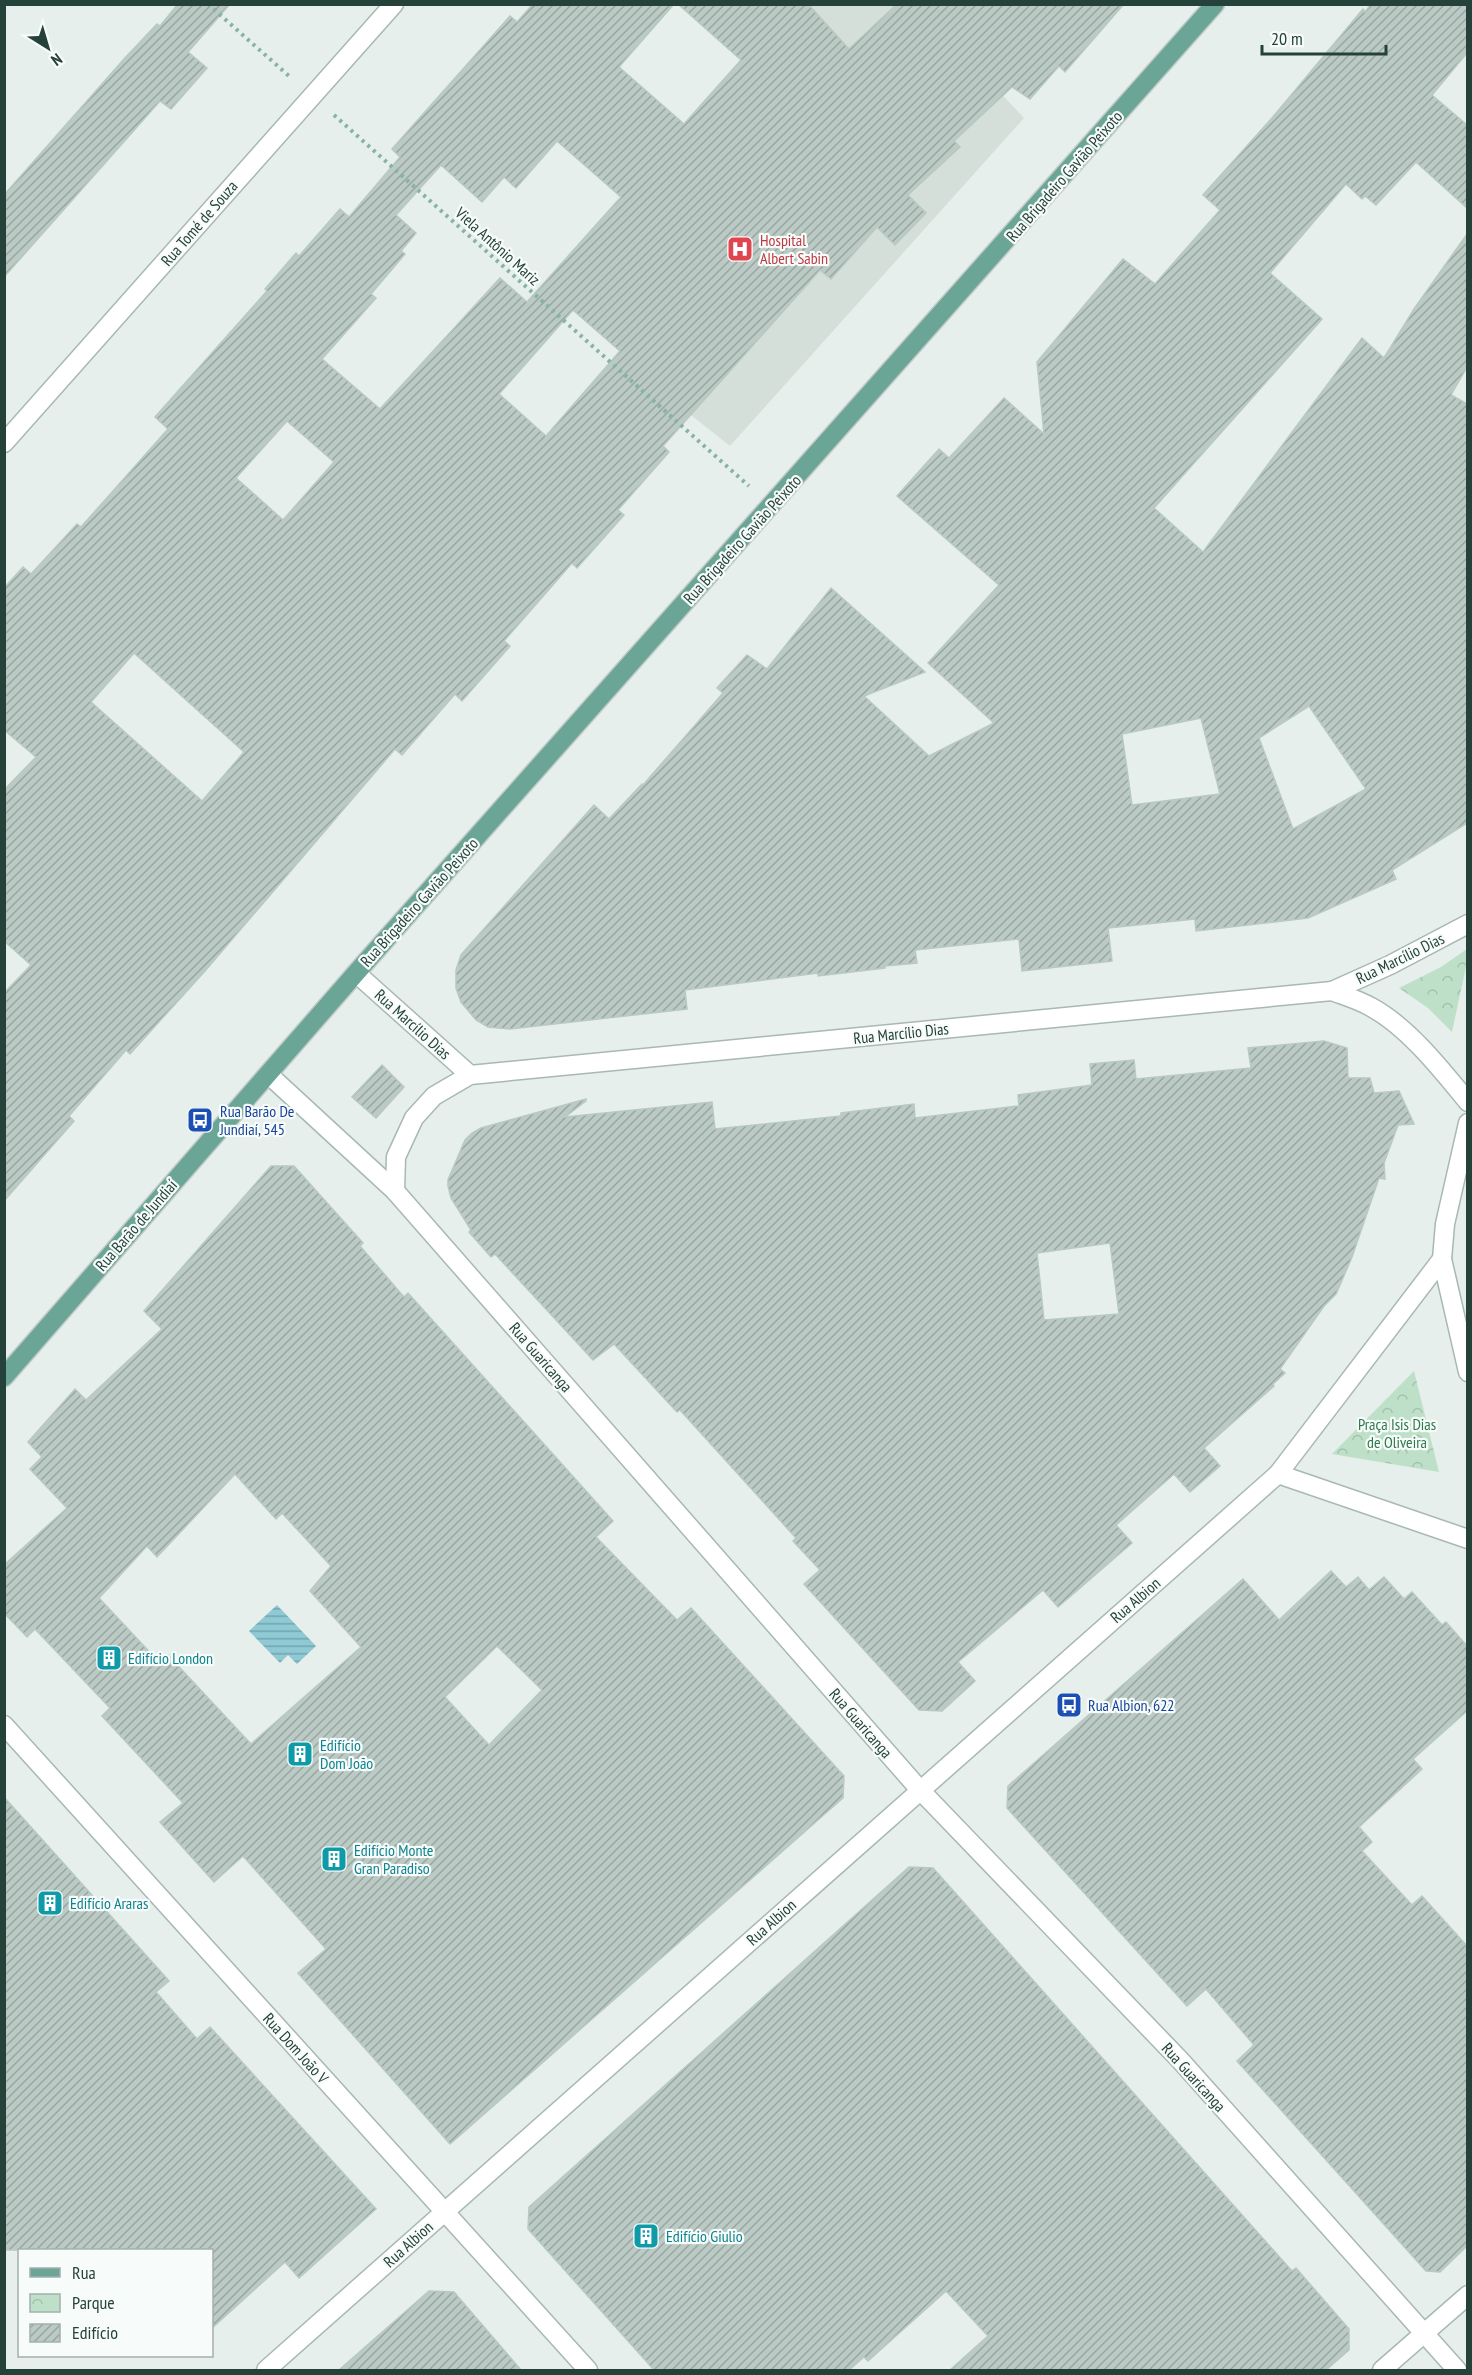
<svg xmlns="http://www.w3.org/2000/svg" width="1472" height="2375" viewBox="0 0 1472 2375" font-family="'PT Sans Narrow',sans-serif">
<style>
.built{fill:#d4dfda}
.park{fill:url(#park-crowns)}
.water{fill:url(#water-rules)}
.building{fill:url(#building-hatch);stroke:#b8c9c2;stroke-width:1.5;fill-rule:evenodd}
.lines{fill:none;stroke-linecap:round;stroke-linejoin:round}
.minor-casing{stroke:#a8b8b2;stroke-width:21}
.major-casing{stroke:#c2cac8;stroke-width:21}
.path{stroke:#86b3a5;stroke-width:4;stroke-dasharray:3 4.5;stroke-linecap:butt}
.minor{stroke:#fff;stroke-width:18}
.major{stroke:#6aa596;stroke-width:18}
.labels{text-anchor:middle;stroke-width:4.5;stroke-linejoin:round;paint-order:stroke}
.street-label{font-size:16px;fill:#24423a;stroke:#f7fbf9}
.health-label{font-size:16px;fill:#be3a42;stroke:#f7fbf9;text-anchor:start}
.transit-label{font-size:16px;fill:#164399;stroke:#f7fbf9;text-anchor:start}
.park-label{font-size:16px;fill:#2d7a4b;stroke:#f7fbf9}
.culture-label{font-size:16px;fill:#0d838f;stroke:#f7fbf9;text-anchor:start}
</style>
<defs>
<pattern id="park-crowns" width="20" height="18" patternUnits="userSpaceOnUse" patternTransform="scale(1.5)"><rect width="20" height="18" fill="#bfe0c8"/><path d="M2 6a3 3 0 1 1 6 0M12 15a3 3 0 1 1 6 0" fill="none" stroke="#a4c1ad"/></pattern>
<pattern id="water-rules" width="6" height="5" patternUnits="userSpaceOnUse" patternTransform="scale(1.5)"><rect width="6" height="5" fill="#8ec9d4"/><path d="M0 2.5h6" fill="none" stroke="#74a5ad"/></pattern>
<pattern id="building-hatch" width="6" height="6" patternUnits="userSpaceOnUse" patternTransform="scale(1.5)"><rect width="6" height="6" fill="#bbcac4"/><path d="M-1 1l2-2M0 6l6-6M5 7l2-2" fill="none" stroke="#98a6a0"/></pattern>
</defs>
<rect width="100%" height="100%" fill="#e6efeb"/>
<!-- built -->
<polygon class="built" points="792,5 918,5 1024,118 730,446 691,415 543,284"/>
<!-- park -->
<g class="park">
<polygon points="1467,949 1467,962 1452,1032 1428,1008 1399,988 1441,967"/>
<polygon points="1414,1371 1439,1472 1332,1454"/>
</g>
<!-- water -->
<polygon class="water" points="277,1605 316,1646 297,1664 288,1655 280,1663 249,1631"/>
<!-- building -->
<g class="building">
<polygon points="178,4 230,4 188,52 207,68 171,109 160,101 4,277 4,195 124,59 157,24 160,26"/>
<path d="M533 4H674L619 67 684 124 741 60 678 4H808L849 49 897 4H1124L1065 72 1059 66 1030 99 1012 87 954 141 960 147 908 195 926 213 895 245 877 227 831 279 820 270 663 446 669 452 618 510 624 515 577 568 572 563 504 641 510 646 462 701 455 694 402 755 395 749 205 971 130 1054 126 1050 69 1116 74 1121 4 1201V993L31 965 4 941V790L36 757 4 730V588L23 567 31 574 77 524 81 527 168 429 155 417 267 291 265 289 296 253 299 256 340 209 349 217 400 157 392 149 510 16 517 22ZM557 141 621 197 527 302 500 278 380 409 322 359 376 298 371 294 405 254 401 251 416 233 396 215 441 165 482 202 504 177 516 188ZM573 310 620 351 546 436 499 394ZM287 421 334 462 283 520 236 478ZM134 653 244 752 202 801 91 702Z"/>
<path d="M1371 4H1467V53L1432 95 1467 125V208L1416 162 1376 205 1365 196 1362 199 1346 184 1270 273 1322 319 1154 508 1203 552 1362 338 1384 358 1414 309 1467 234V367L1451 395 1467 404V823L1392 870 1396 879 1308 918 1196 931 1195 919 1108 928 1112 961 1022 971 1019 939 915 950 917 963 885 966V968L818 976V973L685 990 687 1009 510 1029 488 1027 476 1020 461 1002 456 988V970L461 955 467 948 594 805 609 819 642 784 643 785 723 693 717 688 747 655 767 669 831 588 925 672 864 696 929 756 994 723 928 663 999 585 897 496 939 449 949 458 1004 398 1044 434 1037 362 1123 259 1155 284 1220 210 1203 195 1272 118 1363 9 1365 12ZM1309 706 1366 789 1293 829 1259 738ZM1201 718 1220 794 1132 805 1122 734Z"/>
<path d="M1324 1041 1347 1048 1348 1078H1370L1374 1093 1399 1091 1414 1124 1398 1125 1384 1163 1385 1179 1379 1178 1352 1257 1336 1294 1324 1306 1280 1369 1285 1373 1273 1384 1274 1386 1204 1448 1220 1466 1190 1492 1174 1474 1116 1525 1132 1543 1058 1607 1043 1590 958 1662 975 1681 942 1711 919 1710 804 1584 820 1570 793 1541 796 1538 680 1410 677 1412 614 1344 593 1360 495 1254 491 1257 469 1232 471 1230 451 1198 448 1186V1180L465 1140 472 1133 481 1128 586 1099V1101L565 1117 712 1102 715 1129 841 1116V1113L914 1104 915 1118 1019 1106 1018 1095 1092 1085 1090 1064 1134 1060 1136 1079 1251 1068 1248 1048ZM1110 1243 1119 1314 1044 1320 1037 1253Z"/>
<polygon points="382,1065 404,1087 376,1118 352,1097"/>
<path d="M271 1166H294L363 1243 360 1246 404 1297 408 1293 613 1521 596 1537 677 1620 691 1608 844 1776 843 1798 450 2144 298 1973 326 1949 243 1856 214 1882 160 1822 183 1803 102 1716 110 1708 35 1629 27 1637 4 1613V1565L67 1508 30 1469 42 1457 28 1442 75 1389 86 1400 162 1329 144 1311ZM235 1474 276 1519 282 1513 331 1566 310 1591 361 1647 251 1744 168 1655 159 1662 99 1598 147 1546 157 1557ZM497 1646 542 1690 489 1745 445 1697Z"/>
<polygon points="1331,1571 1346,1587 1358,1577 1369,1590 1384,1577 1404,1599 1412,1592 1442,1625 1446,1622 1467,1646 1467,1711 1413,1759 1422,1769 1359,1827 1372,1842 1362,1851 1412,1905 1422,1896 1467,1946 1467,2246 1440,2272 1426,2271 1237,2061 1254,2045 1206,1989 1187,2006 1007,1808 1008,1786 1243,1579 1279,1620"/>
<polygon points="4,1797 169,1981 156,1992 197,2039 210,2027 376,2209 299,2278 285,2262 212,2328 212,2250 4,2250"/>
<polygon points="909,1867 933,1868 1292,2271 1296,2268 1349,2329 1349,2350 1326,2370 950,2370 988,2336 946,2291 868,2361 864,2357 849,2370 654,2370 528,2229 529,2207"/>
<polygon points="429,2291 454,2292 521,2370 339,2370"/>
</g>
<g class="lines">
<!-- minor casing -->
<g class="minor-casing">
<g id="minor">
<polyline points="4,443 394,4"/>
<polyline points="356,973 470,1075"/>
<path d="M1332 991C1345 996 1359 1000 1371 1007 1408 1027 1441 1069 1468 1102"/>
<polyline points="268,1074 395,1191 920,1790 1180,2060 1457,2370"/>
<polyline points="1468,1123 1445,1224 1442,1259 1468,1372"/>
<polyline points="395,1191 396,1157 414,1118 434,1096 470,1075 1332,991 1390,965 1468,924"/>
<polyline points="1278,1474 1468,1539"/>
<polyline points="4,1725 588,2370"/>
<polyline points="266,2370 1278,1474 1442,1259"/>
<polyline points="1382,2370 1468,2295"/>
</g>
</g>
<!-- major casing -->
<g class="major-casing">
<polyline id="major" points="4,1377 356,973 1215,4"/>
</g>
<!-- path -->
<g class="path">
<polyline points="208,4 290,77"/>
<polyline points="334,115 749,486"/>
</g>
<!-- minor -->
<use href="#minor" class="minor"/>
<!-- major -->
<use href="#major" class="major"/>
</g>
<!-- icons -->
<defs>
<g id="hospital-square" transform="scale(1.35)"><rect x="-9" y="-9" width="18" height="18" rx="4" fill="#e0444e" stroke="#f7fbf9"/><path d="M-5-5h3v3.5h4V-5h3V5h-3V1.5h-4V5h-3Z" fill="#fff"/></g>
<g id="bus-square" transform="scale(1.35)"><rect x="-9" y="-9" width="18" height="18" rx="4" fill="#1a4fb4" stroke="#f7fbf9"/><path d="M-5-6H5V4H4V6H2V4H-2V6H-4V4H-5ZM-3.5-4V0h7V-4ZM-3.5 1.2v1.5H-2V1.2ZM2 1.2v1.5H3.5V1.2Z" fill="#fff"/></g>
<g id="building-square" transform="scale(1.35)"><rect x="-9" y="-9" width="18" height="18" rx="4" fill="#0f9aa8" stroke="#f7fbf9"/><path d="M-4-6H4V6H1V3H-1V6H-4ZM-2.5-4.3h1.7v1.8h-1.7ZM.8-4.3h1.7v1.8H.8ZM-2.5-1h1.7V.8h-1.7ZM.8-1h1.7V.8H.8Z" fill="#fff"/></g>
</defs>
<g fill-rule="evenodd">
<use href="#hospital-square" x="740" y="249"/>
<use href="#bus-square" x="200" y="1120"/>
<use href="#building-square" x="109" y="1658"/>
<use href="#bus-square" x="1069" y="1705"/>
<use href="#building-square" x="300" y="1754"/>
<use href="#building-square" x="334" y="1859"/>
<use href="#building-square" x="50" y="1903"/>
<use href="#building-square" x="646" y="2236"/>
</g>
<g class="labels">
<!-- street labels -->
<g class="street-label">
<text transform="translate(1064 176) rotate(-49)" y="6">Rua Brigadeiro Gavião Peixoto</text>
<text transform="translate(199 223) rotate(-49)" y="6">Rua Tomé de Souza</text>
<text transform="translate(498 246) rotate(42)" y="6">Viela Antônio Mariz</text>
<text transform="translate(742 539) rotate(-48)" y="6">Rua Brigadeiro Gavião Peixoto</text>
<text transform="translate(419 902) rotate(-48)" y="6">Rua Brigadeiro Gavião Peixoto</text>
<text transform="translate(1400 958) rotate(-26)" y="6">Rua Marcílio Dias</text>
<text transform="translate(413 1024) rotate(42)" y="6">Rua Marcílio Dias</text>
<text transform="translate(901 1033) rotate(-6)" y="6">Rua Marcílio Dias</text>
<text transform="translate(136 1225) rotate(-49)" y="6">Rua Barão de Jundiaí</text>
<text transform="translate(541 1357) rotate(49)" y="6">Rua Guaricanga</text>
<text transform="translate(1135 1600) rotate(-41)" y="6">Rua Albion</text>
<text transform="translate(861 1723) rotate(49)" y="6">Rua Guaricanga</text>
<text transform="translate(771 1922) rotate(-42)" y="6">Rua Albion</text>
<text transform="translate(296 2048) rotate(48)" y="6">Rua Dom João V</text>
<text transform="translate(1194 2077) rotate(48)" y="6">Rua Guaricanga</text>
<text transform="translate(408 2244) rotate(-42)" y="6">Rua Albion</text>
</g>
<!-- health labels -->
<g class="health-label">
<text x="760" y="246">Hospital<tspan x="760" dy="18">Albert Sabin</tspan></text>
</g>
<!-- transit labels -->
<g class="transit-label">
<text x="220" y="1117">Rua Barão De<tspan x="220" dy="18">Jundiaí, 545</tspan></text>
<text x="1088" y="1711">Rua Albion, 622</text>
</g>
<!-- park labels -->
<g class="park-label">
<text x="1397" y="1430">Praça Isis Dias<tspan x="1397" dy="18">de Oliveira</tspan></text>
</g>
<!-- culture labels -->
<g class="culture-label">
<text x="128" y="1664">Edifício London</text>
<text x="320" y="1751">Edifício<tspan x="320" dy="18">Dom João</tspan></text>
<text x="354" y="1856">Edifício Monte<tspan x="354" dy="18">Gran Paradiso</tspan></text>
<text x="70" y="1909">Edifício Araras</text>
<text x="666" y="2242">Edifício Giulio</text>
</g>
</g>
<!-- border -->
<rect width="1472" height="2375" fill="none" stroke="#24423a" stroke-width="12"/>
<!-- legend -->
<rect x="18" y="2249" width="195" height="108" fill="#f7fbf9" stroke="#a3b1ad" stroke-width="1.5"/>
<rect x="30" y="2268" width="30" height="9" fill="#6aa596" stroke="#a3b1ad" stroke-width="1.5"/>
<text x="72" y="2279" font-size="18" fill="#24423a">Rua</text>
<rect x="30" y="2294" width="30" height="18" fill="url(#park-crowns)" stroke="#a3b1ad" stroke-width="1.5"/>
<text x="72" y="2309" font-size="18" fill="#24423a">Parque</text>
<rect x="30" y="2324" width="30" height="18" fill="url(#building-hatch)" stroke="#a3b1ad" stroke-width="1.5"/>
<text x="72" y="2339" font-size="18" fill="#24423a">Edifício</text>
<!-- north arrow -->
<g transform="translate(48 48) rotate(143)" stroke="#f7fbf9" stroke-width="4.5" paint-order="stroke">
<path d="M0-4.5L10 22L0 15L-10 22Z" fill="#24423a"/>
<text y="-9" font-size="16" font-weight="bold" text-anchor="middle" fill="#24423a">N</text>
</g>
<!-- scale -->
<path d="M1262 45v9h124v-9" fill="none" stroke="#24423a" stroke-width="3"/>
<text x="1271" y="45" font-size="18" fill="#24423a" stroke="#f7fbf9" stroke-width="4.5" paint-order="stroke">20 m</text>
</svg>
